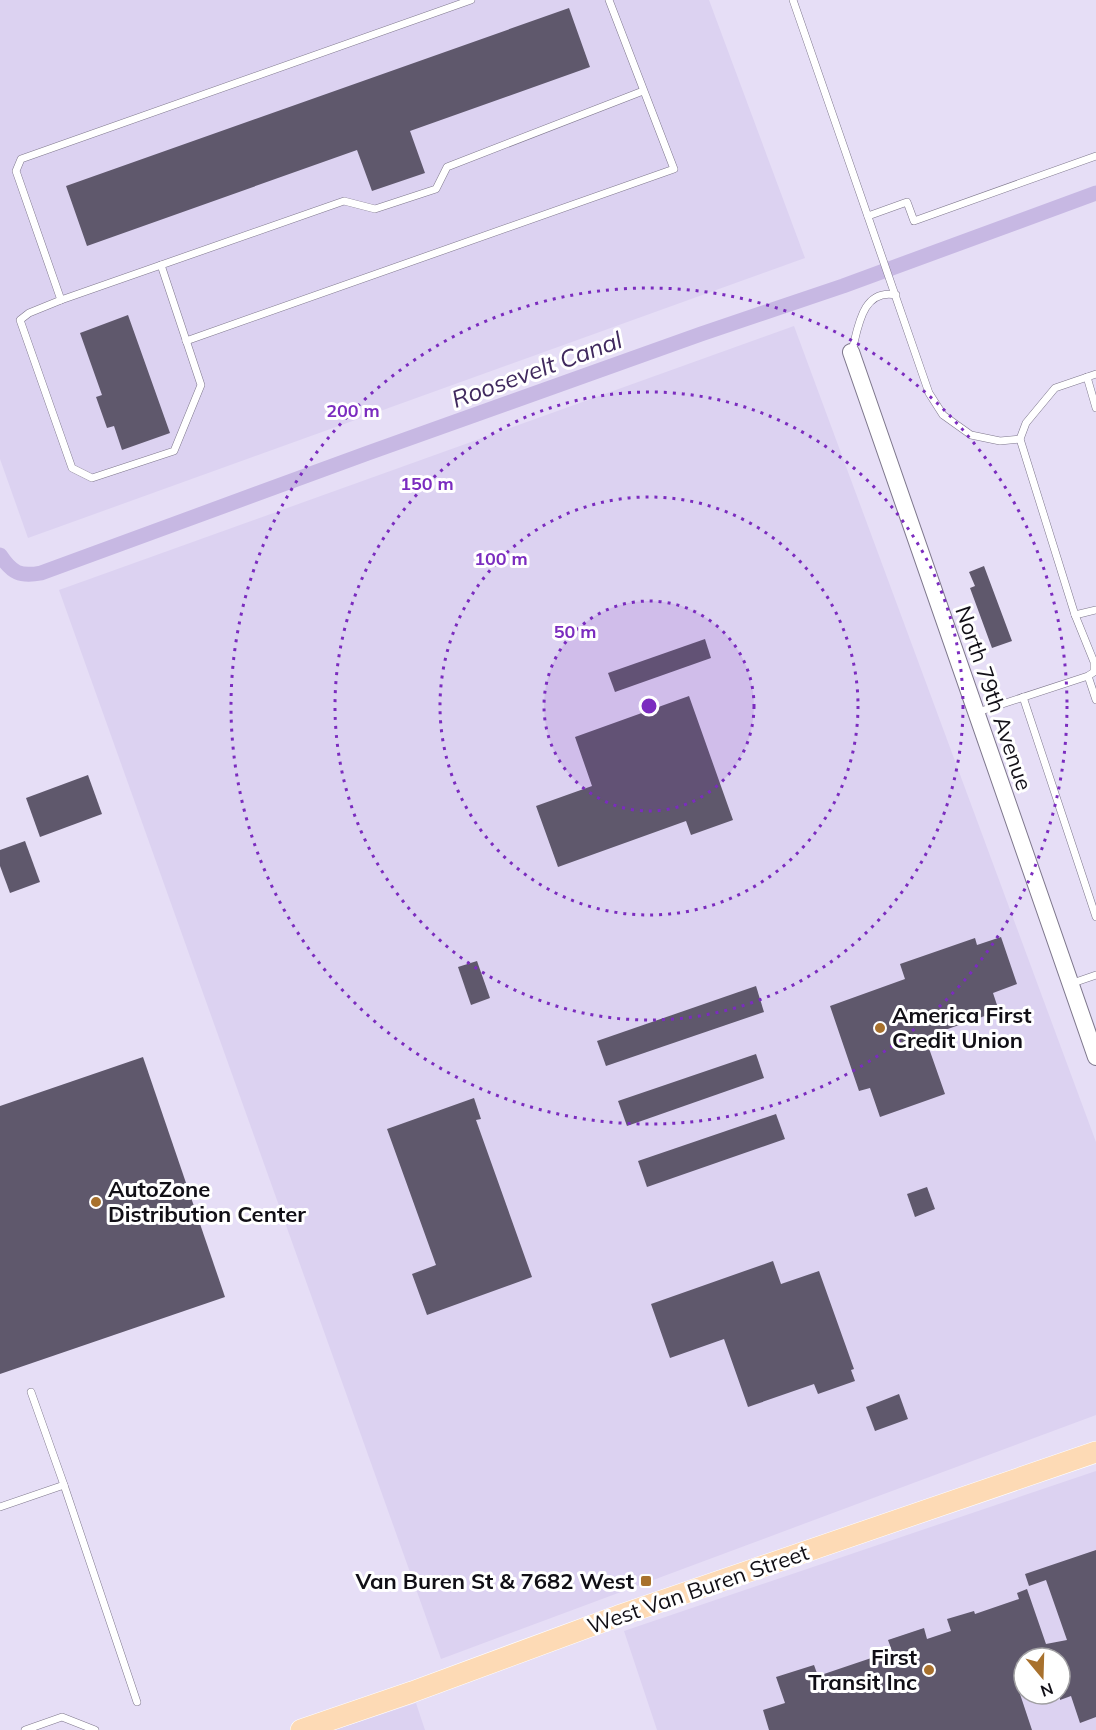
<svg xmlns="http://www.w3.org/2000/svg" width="1096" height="1730" viewBox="0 0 1096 1730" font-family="Mulish,sans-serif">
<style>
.built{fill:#dcd2f1;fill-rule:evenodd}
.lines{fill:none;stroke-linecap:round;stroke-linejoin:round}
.canal{stroke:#c7b8e3;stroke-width:15}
.building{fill:#5f586c}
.service-casing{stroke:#7e778c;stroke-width:8}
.tertiary-casing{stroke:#7e778c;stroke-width:18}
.primary-casing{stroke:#fff;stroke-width:22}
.service{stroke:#fff;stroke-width:7}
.tertiary{stroke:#fff;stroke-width:16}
.primary{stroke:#fddab5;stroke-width:21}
.ring{fill:none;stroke:#7b2cbf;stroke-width:3;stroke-dasharray:3 6}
.poi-dot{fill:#a8712d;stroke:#fff;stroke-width:2}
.labels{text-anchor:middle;stroke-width:6;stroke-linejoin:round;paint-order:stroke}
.street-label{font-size:22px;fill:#110f16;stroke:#fff}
.poi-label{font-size:22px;font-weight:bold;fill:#110f16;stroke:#fff;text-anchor:start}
.water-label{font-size:24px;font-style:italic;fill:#40295e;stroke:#fff}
.centre{fill:#7b2cbf;stroke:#fff;stroke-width:3}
.ring-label{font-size:18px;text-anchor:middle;font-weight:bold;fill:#7b2cbf;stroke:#fff;stroke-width:6;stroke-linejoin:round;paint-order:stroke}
</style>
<rect width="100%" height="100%" fill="#e6def6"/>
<!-- built -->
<g class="built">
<polygon points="0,0 709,0 805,258 28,538 0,459"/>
<polygon points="794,326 1096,1142 1096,1415 441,1659 59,590"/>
<path d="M1096 1471V1730H657L624 1631ZM1024 1658H1060V1694H1024Z"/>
<polygon points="416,1703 425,1730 335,1730"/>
</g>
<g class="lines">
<!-- canal -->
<path class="canal" d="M0 555C12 573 20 577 41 573L368 453 701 334 843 286 1096 193"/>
</g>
<!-- building -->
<g class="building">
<polygon points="569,8 590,67 410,131 425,173 372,191 357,150 87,246 66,186"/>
<polygon points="128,315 170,433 122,450 114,426 107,428 96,397 102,395 80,333"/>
<polygon points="984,566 1012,641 992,648 970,588 975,586 969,572"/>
<polygon points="705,639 711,658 615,692 608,673"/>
<polygon points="689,696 733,820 691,835 686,821 558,867 536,806 592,786 575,737"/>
<polygon points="88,775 102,814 40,837 26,798"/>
<polygon points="25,841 40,882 10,893 0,866 0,850"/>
<polygon points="1001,937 1017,984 993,993 999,1011 925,1037 945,1094 880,1117 870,1088 859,1091 830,1006 905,979 900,964 975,938 977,945"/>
<polygon points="477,961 490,998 471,1005 458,967"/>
<polygon points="756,986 764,1012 606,1066 597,1041"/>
<polygon points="756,1054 764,1078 627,1126 618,1101"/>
<polygon points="143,1057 225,1297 0,1374 0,1106"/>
<polygon points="474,1098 481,1119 476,1120 532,1277 427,1315 412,1274 436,1265 387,1129"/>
<polygon points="776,1114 785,1139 647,1187 638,1161"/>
<polygon points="927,1187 935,1209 915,1217 907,1194"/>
<polygon points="773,1261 781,1284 819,1271 854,1369 851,1370 855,1381 818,1394 814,1384 748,1407 724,1339 670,1358 651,1304"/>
<polygon points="899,1394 908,1419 875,1431 866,1407"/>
<polygon points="1096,1550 1096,1717 1080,1723 1071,1696 1060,1700 1060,1658 1024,1658 1024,1686 1018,1688 1032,1730 769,1730 763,1710 785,1703 776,1677 814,1665 818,1676 892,1651 888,1640 924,1628 927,1639 951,1631 947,1619 974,1611 975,1614 1019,1599 1017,1593 1027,1589 1046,1644 1067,1640 1046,1580 1029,1586 1025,1574"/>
</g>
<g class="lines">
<!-- service casing -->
<g class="service-casing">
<g id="service">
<polyline points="471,0 21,159 16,171 61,300 344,201 375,209 436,189 447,167 643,91"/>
<polyline points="793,0 929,393 943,415 971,435 1000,441 1020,439"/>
<polyline points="868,216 907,202 914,221 1096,156"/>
<polyline points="61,300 29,313 20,320 72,468 92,478 174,451 201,385 161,265"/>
<polyline points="186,341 674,169 609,0"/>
<path d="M852 351C858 328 862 288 896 295"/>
<polyline points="1087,377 1096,408"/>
<polyline points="1075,615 1096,610"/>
<polyline points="1088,676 1096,700"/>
<polyline points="1023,697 1096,917"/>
<polyline points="978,712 1088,676 1094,672 1094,662 1075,615 1020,439 1026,423 1055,388 1096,374"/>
<polyline points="1070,984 1096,975"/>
<polyline points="31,1392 64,1485"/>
<polyline points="0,1507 64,1485 137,1702"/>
<polyline points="25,1730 62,1717 95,1730"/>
</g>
</g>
<!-- tertiary casing -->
<g class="tertiary-casing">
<polyline id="tertiary" points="851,352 1096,1057"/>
</g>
<!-- primary casing -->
<g class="primary-casing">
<polyline id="primary" points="301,1730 412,1692 618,1616 1096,1452"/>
</g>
<!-- service -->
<use href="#service" class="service"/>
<!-- tertiary -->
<use href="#tertiary" class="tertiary"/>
<!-- primary -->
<use href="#primary" class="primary"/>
</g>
<!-- distance rings -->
<circle cx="649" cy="706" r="105" fill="#7b2cbf" fill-opacity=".12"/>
<g class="ring">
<circle cx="649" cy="706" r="105"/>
<circle cx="649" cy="706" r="209"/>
<circle cx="649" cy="706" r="314"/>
<circle cx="649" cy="706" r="418"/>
</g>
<!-- markers -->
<g class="poi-dot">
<circle cx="880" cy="1028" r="6"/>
<circle cx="96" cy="1202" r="6"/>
<rect x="640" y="1575" width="12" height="12" rx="3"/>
<circle cx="929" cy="1670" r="6"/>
</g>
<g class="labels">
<!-- street labels -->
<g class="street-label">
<text transform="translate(994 698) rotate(71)" y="8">North 79th Avenue</text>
<text transform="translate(698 1589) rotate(-19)" y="8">West Van Buren Street</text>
</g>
<!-- poi labels -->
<g class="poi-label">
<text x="892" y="1023">America First<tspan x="892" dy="25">Credit Union</tspan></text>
<text x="108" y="1197">AutoZone<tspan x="108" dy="25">Distribution Center</tspan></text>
<text x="634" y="1589" text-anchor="end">Van Buren St &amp; 7682 West</text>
<text x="917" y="1665" text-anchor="end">First<tspan x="917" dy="25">Transit Inc</tspan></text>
</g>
<!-- water labels -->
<g class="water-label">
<text transform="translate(537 370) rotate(-20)" y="8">Roosevelt Canal</text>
</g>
</g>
<circle cx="649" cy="706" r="9" class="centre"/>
<g class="ring-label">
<text x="353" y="417">200 m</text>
<text x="427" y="490">150 m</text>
<text x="501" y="565">100 m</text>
<text x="575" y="638">50 m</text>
</g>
<!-- north arrow -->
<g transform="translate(1042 1676) rotate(161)"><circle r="28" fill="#ffffff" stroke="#a09fa2" stroke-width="1.5"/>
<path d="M0-4.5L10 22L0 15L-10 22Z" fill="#a8712d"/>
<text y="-9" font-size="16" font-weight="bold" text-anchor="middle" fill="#110f16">N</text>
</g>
</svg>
